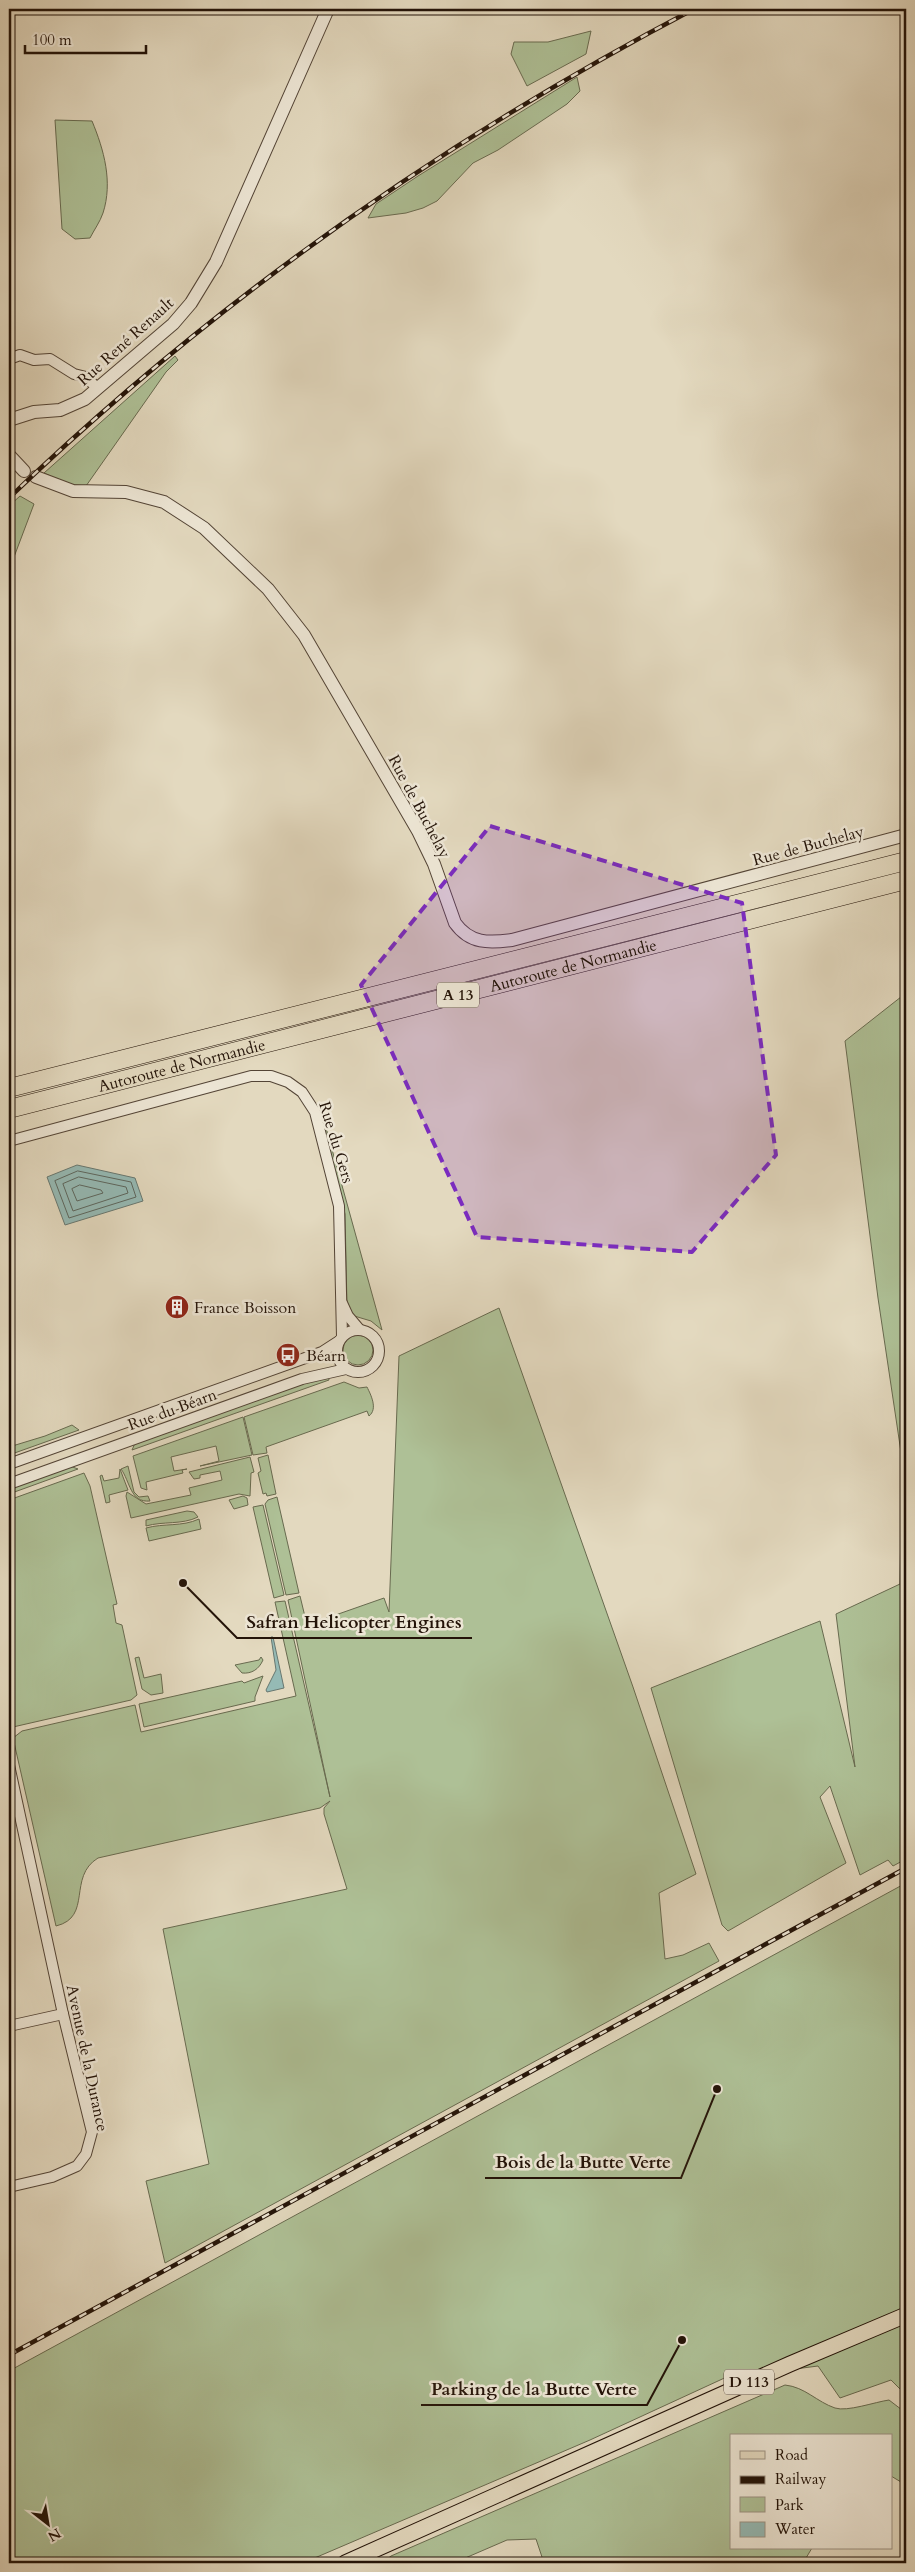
<svg xmlns="http://www.w3.org/2000/svg" width="915" height="2572" viewBox="0 0 915 2572" font-family="Cardo,serif">
<style>
.green{fill:#aec096;stroke:#686a4f}
.water{fill:#95bab5;stroke:#677770}
.lines{fill:none;stroke-linecap:round;stroke-linejoin:round}
.shore{stroke:#5c665e;stroke-width:1}
.minor-casing{stroke:#534436;stroke-width:12}
.tertiary-casing{stroke:#534436;stroke-width:14}
.primary-casing{stroke:#231308;stroke-width:17}
.motorway-casing{stroke:#231308;stroke-width:19}
.minor{stroke:#ede6d5;stroke-width:10}
.tertiary{stroke:#ede6d5;stroke-width:12}
.primary{stroke:#e3d9bf;stroke-width:15}
.motorway{stroke:#e3d9bf;stroke-width:18}
.rail-casing{stroke:#231308;stroke-width:4.5}
.rail{stroke:#ede6d5;stroke-width:2.5;stroke-dasharray:8;stroke-linecap:butt}
.marked{fill:#7b2cbf;fill-opacity:0.2;stroke:#7b2cbf;stroke-width:4;stroke-dasharray:10 6;stroke-linejoin:round}
.labels{text-anchor:middle;stroke-width:5;stroke-linejoin:round;paint-order:stroke}
.shield{fill:#ede6d5;stroke:#605246;stroke-width:1}
.shield-label{font-size:15px;font-weight:bold;fill:#231308}
.street-label{font-size:16px;fill:#231308;stroke:#ede6d5}
.poi-label{font-size:16px;fill:#231308;stroke:#ede6d5;text-anchor:start}
.leader{fill:none;stroke:#231308;stroke-width:2}
.callout-dot{fill:#231308;stroke:#ede6d5;stroke-width:2}
.callout-label{font-size:18px;text-anchor:middle;font-weight:bold;fill:#231308;stroke:#ede6d5;stroke-width:5;stroke-linejoin:round;paint-order:stroke}
</style>
<rect width="100%" height="100%" fill="#e3d9bf"/>
<filter id="stains"><feTurbulence type="fractalNoise" baseFrequency=".004" numOctaves="4"/><feColorMatrix values="0 0 0 0 .2 0 0 0 0 .09 0 0 0 0 .02 0 0 0 .5 -.17"/></filter>
<radialGradient id="worn" r=".72"><stop offset=".6" stop-color="#630" stop-opacity="0"/><stop offset="1" stop-color="#630" stop-opacity=".3"/></radialGradient>
<!-- green -->
<g class="green">
<polygon points="591,31 586,54 527,86 511,54 514,42 548,42"/>
<polygon points="577,77 580,91 567,104 498,150 473,163 437,201 423,208 406,213 368,218 376,204 418,176"/>
<path d="M55 120 92 121C104 150 113 182 103 213 100 222 94 230 90 238L75 239 62 229Z"/>
<polygon points="175,356 178,360 166,372 86,486 67,484 44,473"/>
<polygon points="20,496 34,504 14,557 9,564 9,506"/>
<polygon points="906,993 906,1859 893,1866 888,1860 860,1875 830,1786 820,1797 846,1863 728,1931 722,1925 651,1688 820,1621 855,1767 836,1614 900,1584 902,1459 878,1298 845,1041"/>
<polygon points="320,1106 382,1330 371,1321 351,1315 347,1307 345,1214 318,1107"/>
<path d="M499 1308 633 1687 696 1874 659 1893 665 1959 683 1955 709 1943 719 1961 165 2263 146 2181 209 2164 163 1929 347 1889 324 1814V1808L330 1801 320 1808 98 1858C67 1877 93 1917 56 1926L13 1738 22 1731 135 1705 141 1732 296 1696 275 1602 285 1601 330 1797 288 1600 300 1596 307 1625 384 1598 389 1612 399 1356Z"/>
<circle cx="358" cy="1350" r="15"/>
<polygon points="328,1375 329,1380 132,1450 136,1441"/>
<path d="M344 1382 359 1388 367 1387C371 1395 378 1409 369 1416L367 1411 266 1447 267 1453 253 1455 244 1417Z"/>
<polygon points="243,1417 252,1455 200,1466 219,1461 216,1446 171,1457 174,1471 187,1469 182,1470 183,1473 146,1482 147,1490 141,1488 133,1456"/>
<polygon points="72,1425 79,1430 9,1455 9,1447 45,1436"/>
<polygon points="268,1455 276,1494 267,1496 266,1493 263,1494 258,1473 261,1471 258,1458"/>
<polygon points="250,1457 254,1472 251,1473 250,1496 239,1494 131,1518 126,1496 127,1492 146,1504 191,1495 189,1488 222,1480 220,1471 200,1475 200,1478 194,1479 189,1472"/>
<polygon points="70,1466 78,1469 9,1494 9,1485"/>
<path d="M128 1466 134 1492 139 1497 148 1496 150 1501C130 1503 130 1481 121 1469Z"/>
<polygon points="120,1469 128,1490 109,1495 110,1502 106,1503 100,1476 102,1475 104,1481 119,1478"/>
<polygon points="84,1473 90,1486 117,1604 113,1605 116,1623 122,1625 137,1695 131,1700 13,1727 9,1720 9,1500"/>
<polygon points="243,1496 247,1498 248,1505 234,1509 229,1500"/>
<polygon points="277,1497 299,1593 286,1595 265,1504 268,1500"/>
<polygon points="263,1505 284,1595 274,1598 253,1507"/>
<path d="M187 1511 194 1512 198 1517C182 1525 163 1521 146 1526V1520Z"/>
<path d="M199 1519 201 1529 149 1541 146 1528C164 1523 182 1527 199 1519Z"/>
<polygon points="139,1657 144,1678 161,1674 163,1693 151,1695 142,1689 135,1658"/>
<path d="M261 1657 263 1660C259 1669 252 1674 242 1673L235 1665 259 1660Z"/>
<polygon points="263,1676 255,1697 255,1701 144,1727 139,1704 242,1681 244,1683"/>
<polygon points="906,1883 906,2395 891,2380 840,2398 818,2366 733,2377 731,2375 590,2440 303,2563 9,2563 9,2371"/>
<path d="M785 2385C805 2387 817 2402 835 2408 847 2412 875 2402 889 2400L906 2413V2485L891 2476V2436H731V2548H812L803 2563H544L536 2539 507 2540 463 2559 465 2563H382L391 2556Z"/>
</g>
<!-- water -->
<g class="water">
<polygon points="77,1165 135,1178 143,1201 65,1225 47,1177"/>
<polygon points="271,1637 273,1637 284,1688 267,1692 266,1690 276,1670"/>
</g>
<g class="lines">
<!-- shore -->
<g class="shore">
<polygon points="78,1171 131,1182 136,1197 69,1218 55,1181"/>
<polygon points="79,1177 126,1187 128,1193 73,1211 63,1184"/>
<polygon points="80,1185 101,1190 103,1193 77,1201 72,1189"/>
</g>
<!-- minor casing -->
<g class="minor-casing">
<g id="minor">
<polyline points="9,359 20,355 34,360 50,359 74,374 86,377 97,388"/>
<polyline points="9,1141 251,1076 271,1076 288,1082 302,1092 315,1112 339,1206 342,1336"/>
<polyline points="342,1303 348,1316 359,1329"/>
<circle cx="358" cy="1351" r="21"/>
<polyline points="9,1464 322,1352 339,1341"/>
<polyline points="9,1484 302,1379 346,1369"/>
<polyline points="9,1765 63,2014 92,2132 86,2154 77,2166 52,2177 9,2187"/>
<polyline points="9,2026 63,2014"/>
</g>
</g>
<!-- tertiary casing -->
<g class="tertiary-casing">
<g id="tertiary">
<polyline points="9,420 34,412 60,410 85,399 173,324 191,303 216,262 328,9"/>
<polyline points="9,455 24,471"/>
<path d="M36 477 73 491 126 492 164 502 204 528 268 589 304 635 418 831 434 864 455 923C470 944 489 943 512 940L906 835"/>
</g>
</g>
<!-- primary casing -->
<g class="primary-casing">
<polyline id="primary" points="345,2563 790,2364 906,2315"/>
</g>
<!-- motorway casing -->
<g class="motorway-casing">
<g id="motorway">
<polyline points="9,1088 906,861"/>
<path id="s1" d="M9 1109 906 880"/>
</g>
</g>
<!-- minor -->
<use href="#minor" class="minor"/>
<!-- tertiary -->
<use href="#tertiary" class="tertiary"/>
<!-- primary -->
<use href="#primary" class="primary"/>
<!-- motorway -->
<use href="#motorway" class="motorway"/>
<!-- rail casing -->
<g class="rail-casing">
<g id="rail">
<path d="M9 498C213 302 444 140 694 9"/>
<polyline points="9,2355 906,1868"/>
</g>
</g>
<!-- rail -->
<use href="#rail" class="rail"/>
</g>
<!-- marked area -->
<path class="marked" d="M490 826 742 903 776 1155 692 1252 477 1237 361 985Z"/>
<!-- icons -->
<defs>
<g id="building-disc" transform="scale(1.25)"><circle r="9.5" fill="#8f2418" stroke="#ede6d5"/><path d="M-4-6H4V6H1V3H-1V6H-4ZM-2.5-4.3h1.7v1.8h-1.7ZM.8-4.3h1.7v1.8H.8ZM-2.5-1h1.7V.8h-1.7ZM.8-1h1.7V.8H.8Z" fill="#fff"/></g>
<g id="bus-disc" transform="scale(1.25)"><circle r="9.5" fill="#8f2418" stroke="#ede6d5"/><path d="M-5-6H5V4H4V6H2V4H-2V6H-4V4H-5ZM-3.5-4V0h7V-4ZM-3.5 1.2v1.5H-2V1.2ZM2 1.2v1.5H3.5V1.2Z" fill="#fff"/></g>
</defs>
<g fill-rule="evenodd">
<use href="#building-disc" x="177" y="1307"/>
<use href="#bus-disc" x="288" y="1355"/>
</g>
<g class="labels">
<!-- shield labels -->
<g class="shield">
<rect x="437" y="982.5" width="42" height="25" rx="4"/>
<rect x="724" y="2369.5" width="50" height="25" rx="4"/>
</g>
<g class="shield-label">
<text x="458" y="1000">A 13</text>
<text x="749" y="2387">D 113</text>
</g>
<!-- street labels -->
<g class="street-label">
<text transform="translate(125 341) rotate(-42)" y="6">Rue René Renault</text>
<text transform="translate(420 806) rotate(62)" y="6">Rue de Buchelay</text>
<text transform="translate(808 845) rotate(-15)" y="6">Rue de Buchelay</text>
<text dy="6" stroke="none"><textPath href="#s1" startOffset="582">Autoroute de Normandie</textPath></text>
<text dy="6" stroke="none"><textPath href="#s1" startOffset="178">Autoroute de Normandie</textPath></text>
<text transform="translate(337 1142) rotate(73)" y="6">Rue du Gers</text>
<text transform="translate(172 1409) rotate(-20)" y="6">Rue du Béarn</text>
<text transform="translate(88 2058) rotate(78)" y="6">Avenue de la Durance</text>
</g>
<!-- poi labels -->
<g class="poi-label">
<text x="194" y="1313">France Boisson</text>
<text x="306" y="1361">Béarn</text>
</g>
</g>
<!-- callouts -->
<path class="leader" d="M183 1583L237 1638H472M717 2089L681 2178H485M682 2340L647 2405H421"/>
<g class="callout-dot">
<circle cx="183" cy="1583" r="5"/>
<circle cx="717" cy="2089" r="5"/>
<circle cx="682" cy="2340" r="5"/>
</g>
<g class="callout-label">
<text x="354" y="1628">Safran Helicopter Engines</text>
<text x="583" y="2168">Bois de la Butte Verte</text>
<text x="534" y="2395">Parking de la Butte Verte</text>
</g>
<!-- margin -->
<rect width="915" height="2572" fill="none" stroke="#e3d9bf" stroke-width="30"/>
<rect x="10" y="10" width="895" height="2552" fill="none" stroke="#231308" stroke-width="2.5"/>
<rect x="15" y="15" width="885" height="2542" fill="none" stroke="#231308"/>
<!-- legend -->
<rect x="730" y="2434" width="162" height="115" fill="#ede6d5" stroke="#9c9283"/>
<rect x="740" y="2451" width="25" height="8" fill="#e3d9bf" stroke="#9c9283"/>
<text x="775" y="2460" font-size="15" fill="#231308">Road</text>
<rect x="740" y="2476" width="25" height="8" fill="#231308" stroke="#9c9283"/>
<text x="775" y="2484" font-size="15" fill="#231308">Railway</text>
<rect x="740" y="2497" width="25" height="15" fill="#aec096" stroke="#9c9283"/>
<text x="775" y="2510" font-size="15" fill="#231308">Park</text>
<rect x="740" y="2522" width="25" height="15" fill="#95bab5" stroke="#9c9283"/>
<text x="775" y="2534" font-size="15" fill="#231308">Water</text>
<!-- north arrow -->
<g transform="translate(48 2524) rotate(149)" stroke="#ede6d5" stroke-width="4" paint-order="stroke">
<path d="M0-4L9 19L0 12L-9 19Z" fill="#231308"/>
<text y="-8" font-size="14" font-weight="bold" text-anchor="middle" fill="#231308">N</text>
</g>
<!-- scale -->
<path d="M25 45v8h121v-8" fill="none" stroke="#231308" stroke-width="2.5"/>
<text x="32" y="45" font-size="15" fill="#231308" stroke="#ede6d5" stroke-width="4" paint-order="stroke">100 m</text>
<rect width="100%" height="100%" filter="url(#stains)"/>
<rect width="100%" height="100%" fill="url(#worn)"/>
</svg>
